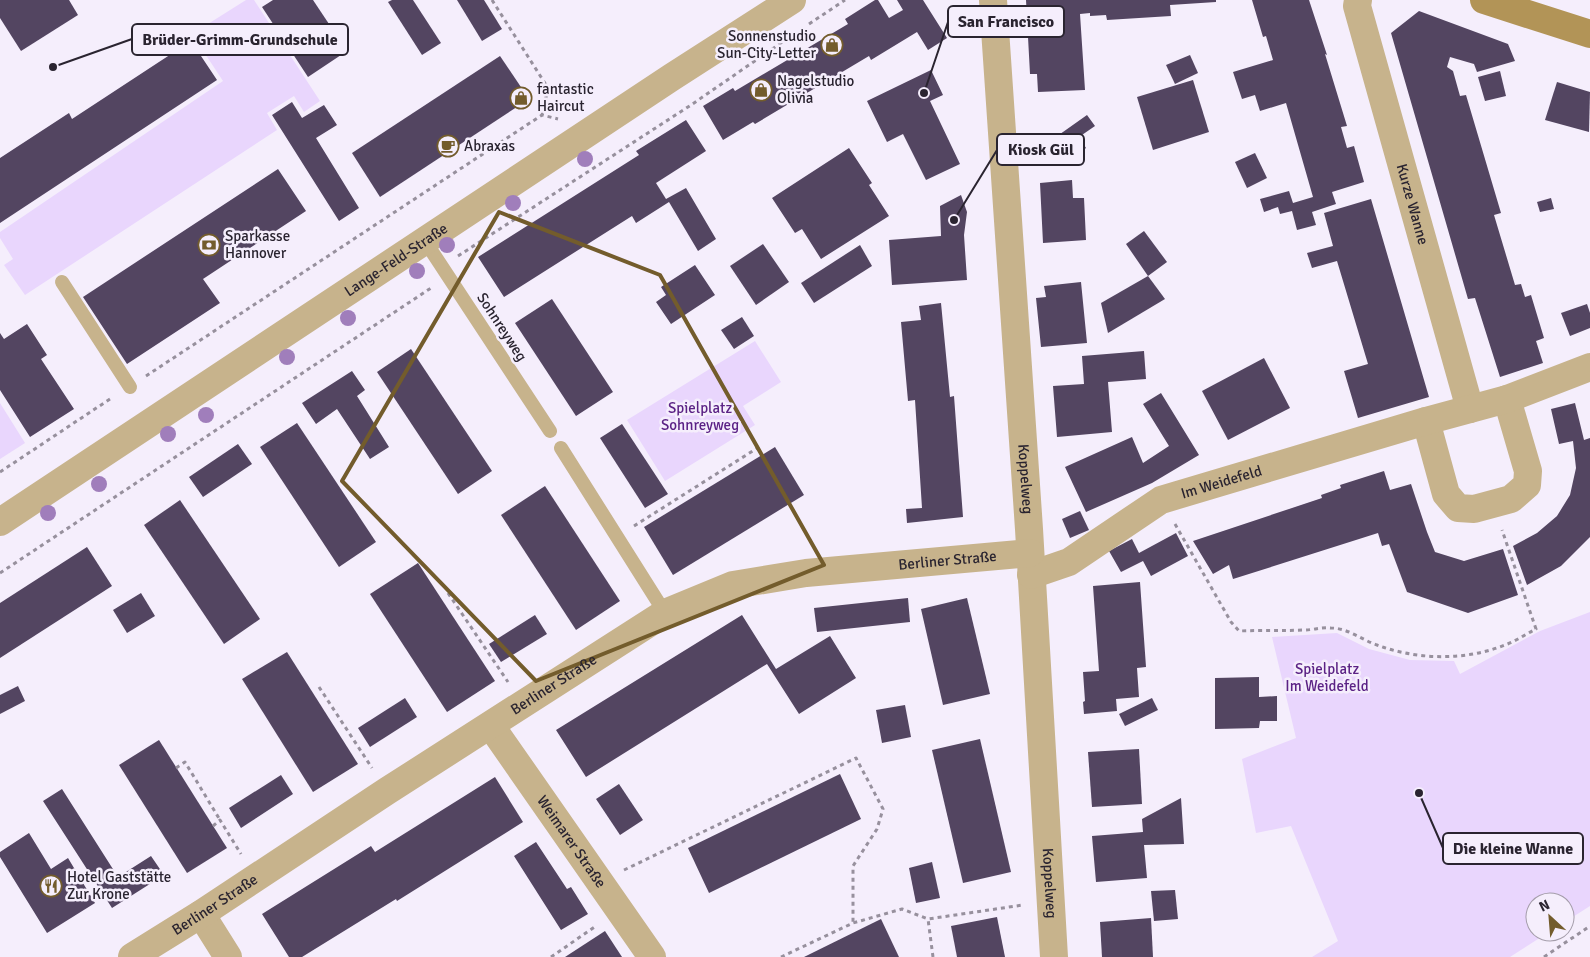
<svg xmlns="http://www.w3.org/2000/svg" width="1590" height="957" viewBox="0 0 1590 957" font-family="Signika,sans-serif">
<style>
.green{fill:#e9d6fd}
.building{fill:#534561}
.lines{fill:none;stroke-linecap:round;stroke-linejoin:round}
.path{stroke:#97909d;stroke-width:3;stroke-dasharray:4 4;stroke-linecap:butt}
.service{stroke:#c7b38c;stroke-width:14}
.minor{stroke:#c7b38c;stroke-width:28}
.tertiary{stroke:#c7b38c;stroke-width:28}
.secondary{stroke:#b29457;stroke-width:28}
.tree{fill:#a07ebb}
.marked{fill:none;stroke:#735c2c;stroke-width:4;stroke-linejoin:round}
.labels{text-anchor:middle;stroke-width:5;stroke-linejoin:round;paint-order:stroke}
.poi-label{font-size:15px;fill:#2a2430;stroke:#f5eefc;text-anchor:start}
.street-label{font-size:15px;fill:#2a2430;stroke:#f5eefc}
.park-label{font-size:15px;fill:#5b2285;stroke:#f5eefc}
.leader{fill:none;stroke:#2a2430;stroke-width:2}
.callout-dot{fill:#2a2430;stroke:#f5eefc;stroke-width:2}
.callout{fill:#f5eefc;stroke:#2a2430;stroke-width:2}
.callout-label{font-size:16px;text-anchor:middle;font-weight:bold;fill:#2a2430}
</style>
<rect width="100%" height="100%" fill="#f5eefc"/>
<!-- green -->
<g class="green">
<polygon points="246,0 254,0 320,101 304,112 294,96 267,113 277,130 25,295 4,265 13,259 0,238 0,232 223,81 192,34"/>
<polygon points="755,341 781,382 743,406 755,425 665,481 627,420"/>
<polygon points="0,403 25,443 0,459"/>
<polygon points="1590,612 1590,906 1565,922 1565,902 1535,902 1535,932 1549,932 1510,957 1312,957 1338,941 1291,826 1256,833 1242,759 1296,738 1272,637 1337,633 1369,649 1410,660 1454,661 1460,674 1540,631"/>
</g>
<!-- building -->
<g class="building">
<polygon points="0,0 69,0 78,15 21,51 0,18"/>
<polygon points="273,0 313,0 347,51 308,77 262,7"/>
<polygon points="392,0 413,0 441,43 422,55 388,2"/>
<polygon points="457,0 484,0 502,29 482,41"/>
<polygon points="875,0 878,0 889,18 903,10 897,0 923,0 947,38 928,50 917,32 871,60 869,56 755,124 753,122 723,140 703,106 733,88 735,91 848,24 845,19"/>
<polygon points="1026,0 1216,0 1216,2 1170,5 1171,16 1107,20 1106,15 1090,16 1090,13 1080,14 1085,90 1038,92 1037,74 1030,74"/>
<polygon points="1252,0 1309,0 1327,55 1325,54 1347,126 1341,127 1347,148 1354,146 1364,182 1332,192 1336,204 1312,212 1316,225 1297,230 1292,211 1280,214 1278,207 1264,212 1260,199 1289,191 1293,203 1313,197 1286,103 1260,111 1255,95 1242,99 1233,72 1273,60 1266,36 1263,37"/>
<polygon points="1419,11 1508,44 1515,61 1477,72 1474,64 1450,57 1447,67 1453,71 1460,96 1466,95 1501,213 1494,215 1515,285 1521,284 1525,297 1531,295 1544,338 1536,341 1543,363 1500,377 1475,298 1468,299 1391,33"/>
<polygon points="191,41 217,80 0,223 0,158 69,113 72,119"/>
<polygon points="1190,55 1198,73 1175,84 1166,65"/>
<polygon points="500,56 529,99 380,197 352,153"/>
<polygon points="931,70 943,95 930,101 960,164 926,180 903,134 887,142 867,101"/>
<polygon points="1500,71 1506,96 1485,101 1478,77"/>
<polygon points="1193,80 1209,132 1153,150 1137,97"/>
<polygon points="1557,82 1590,92 1589,132 1545,120"/>
<polygon points="292,102 302,118 324,105 337,125 316,138 359,208 339,221 272,115"/>
<polygon points="1087,115 1095,126 1079,137 1086,148 1062,166 1046,144"/>
<polygon points="686,120 706,151 656,183 666,199 686,188 716,239 698,251 669,202 636,223 632,216 504,297 478,257 639,155 636,151"/>
<polygon points="849,148 872,183 869,185 889,216 821,259 802,229 795,233 772,198"/>
<polygon points="1255,153 1267,178 1247,188 1235,162"/>
<polygon points="278,169 306,211 203,279 220,303 127,364 83,297"/>
<polygon points="1072,180 1073,198 1084,198 1086,240 1043,243 1040,183"/>
<polygon points="961,195 967,212 964,235 967,280 892,285 889,240 941,236 940,206"/>
<polygon points="1551,198 1554,209 1540,212 1537,202"/>
<polygon points="1371,199 1429,397 1358,418 1344,371 1368,364 1337,261 1312,268 1307,253 1333,246 1324,213"/>
<polygon points="1144,231 1167,262 1148,276 1126,244"/>
<polygon points="763,244 789,282 756,305 730,266"/>
<polygon points="860,245 872,266 814,303 801,283"/>
<polygon points="695,265 715,295 671,324 656,302 666,295 661,287"/>
<polygon points="1148,276 1165,299 1108,333 1101,303"/>
<polygon points="1081,282 1087,343 1041,347 1036,298 1046,297 1044,286"/>
<polygon points="552,299 613,392 576,416 515,323"/>
<polygon points="941,303 950,397 954,396 963,517 907,523 906,509 922,508 915,400 908,401 901,322 921,320 919,306"/>
<polygon points="1587,304 1590,313 1590,328 1570,336 1561,313"/>
<polygon points="742,317 754,336 734,349 721,330"/>
<polygon points="27,324 47,355 41,359 74,409 30,437 0,390 0,333 4,339"/>
<polygon points="411,349 492,471 458,494 377,372"/>
<polygon points="1144,351 1146,379 1108,382 1112,432 1057,437 1053,386 1084,384 1082,356"/>
<polygon points="1264,358 1290,408 1228,440 1202,391"/>
<polygon points="352,371 365,390 357,396 389,447 370,459 337,409 316,424 302,403"/>
<polygon points="1161,393 1199,455 1152,483 1086,512 1065,467 1132,437 1143,463 1169,446 1143,404"/>
<polygon points="1575,403 1584,440 1590,438 1590,537 1561,566 1527,585 1513,546 1537,533 1557,516 1570,495 1576,468 1573,441 1559,444 1551,409"/>
<polygon points="297,423 376,542 339,567 260,447"/>
<polygon points="622,424 668,494 645,508 600,438"/>
<polygon points="238,444 252,464 203,497 189,477"/>
<polygon points="775,447 804,495 673,575 644,527"/>
<polygon points="1384,471 1390,490 1411,484 1427,532 1435,552 1464,561 1503,549 1518,595 1468,613 1407,592 1389,544 1382,546 1378,533 1233,579 1229,565 1213,574 1193,541 1322,498 1321,495 1341,488 1340,485"/>
<polygon points="545,486 620,601 576,630 501,515"/>
<polygon points="180,500 260,619 224,644 144,525"/>
<polygon points="1080,511 1089,530 1070,538 1062,519"/>
<polygon points="1176,533 1188,556 1151,576 1143,561 1121,572 1109,551 1132,539 1139,553"/>
<polygon points="87,547 112,586 0,658 0,603"/>
<polygon points="418,563 495,681 447,712 370,594"/>
<polygon points="1140,582 1146,667 1137,668 1139,697 1116,699 1117,711 1084,714 1083,702 1085,701 1083,672 1099,671 1093,586"/>
<polygon points="141,593 155,616 127,633 113,610"/>
<polygon points="908,598 910,622 817,632 814,608"/>
<polygon points="967,598 990,694 943,705 921,609"/>
<polygon points="535,615 547,634 501,662 489,644"/>
<polygon points="742,615 776,669 830,636 856,678 799,714 767,664 586,777 556,730"/>
<polygon points="287,652 358,764 313,792 242,679"/>
<polygon points="1259,677 1259,697 1277,696 1277,721 1260,721 1259,728 1215,729 1215,678"/>
<polygon points="18,686 25,701 0,714 0,695"/>
<polygon points="405,698 417,717 370,747 358,728"/>
<polygon points="1152,698 1158,710 1125,726 1119,714"/>
<polygon points="905,705 911,737 882,743 876,710"/>
<polygon points="980,739 1011,872 963,883 932,750"/>
<polygon points="159,740 227,848 187,873 119,765"/>
<polygon points="1139,749 1142,804 1092,807 1088,752"/>
<polygon points="840,774 861,819 709,893 688,848"/>
<polygon points="281,775 293,794 241,828 229,808"/>
<polygon points="495,777 523,822 397,901 396,899 302,957 289,957 262,914 371,846 375,852"/>
<polygon points="619,784 643,820 620,835 596,799"/>
<polygon points="62,789 118,877 151,856 164,875 112,908 43,801"/>
<polygon points="1181,798 1184,844 1144,845 1147,878 1096,882 1092,836 1143,832 1142,819"/>
<polygon points="29,833 51,869 68,858 95,903 47,933 0,857 0,852"/>
<polygon points="536,842 567,889 571,887 588,914 561,930 514,856"/>
<polygon points="932,862 940,898 916,903 909,868"/>
<polygon points="1175,890 1178,919 1154,921 1151,891"/>
<polygon points="997,917 1005,957 957,957 951,926"/>
<polygon points="1151,918 1153,957 1102,957 1100,922"/>
<polygon points="881,919 899,957 804,957"/>
<polygon points="605,931 622,957 565,957"/>
</g>
<g class="lines">
<!-- path -->
<g class="path">
<polyline points="492,0 548,88 542,115"/>
<polyline points="809,24 845,0"/>
<polyline points="458,256 691,105 791,36"/>
<polyline points="146,376 542,115 558,119"/>
<polyline points="0,472 113,397"/>
<path d="M1175 524 1231 622 1239 631C1262 630 1282 631 1304 630 1313 630 1322 627 1331 628 1348 628 1362 640 1377 645 1417 660 1465 661 1505 645 1516 641 1526 634 1536 629L1502 530"/>
<polyline points="634,526 759,447"/>
<polyline points="0,573 431,288"/>
<polyline points="448,593 508,682"/>
<polyline points="319,687 372,768"/>
<polyline points="176,768 185,762 220,820"/>
<polyline points="213,826 220,820 241,854"/>
<polyline points="624,870 856,758 883,809 877,829 853,866 853,923"/>
<polyline points="551,957 596,926"/>
<polyline points="781,957 853,923 902,909 928,919"/>
<polyline points="933,957 928,919 1023,905"/>
<polyline points="1544,957 1590,926"/>
</g>
<!-- service -->
<g class="service">
<polyline points="425,241 550,431"/>
<polyline points="62,282 130,387"/>
<polyline points="561,448 665,613"/>
</g>
<!-- minor -->
<g class="minor">
<path id="s1" d="M993 0 1029 529 1054 957"/>
<path id="s2" d="M1358 0 1357 6 1470 409"/>
<polyline points="1426,421 1446,494 1458,508 1474,509 1511,499 1527,485 1528,471 1507,399"/>
<path id="s3" d="M1031 575 1069 562 1161 500 1426 421 1507 399 1590 367"/>
<path id="s4" d="M491 726 652 957"/>
<polyline points="201,914 228,957"/>
<path id="s5" d="M132 957 201 914 387 791 665 613 733 585 806 573 1030 553"/>
</g>
<!-- tertiary -->
<path class="tertiary" id="s6" d="M0 522 672 77 792 0"/>
<!-- secondary -->
<polyline class="secondary" points="1484,0 1590,34"/>
</g>
<!-- trees -->
<g class="tree">
<circle cx="585" cy="159" r="8"/>
<circle cx="513" cy="203" r="8"/>
<circle cx="447" cy="245" r="8"/>
<circle cx="417" cy="271" r="8"/>
<circle cx="348" cy="318" r="8"/>
<circle cx="287" cy="357" r="8"/>
<circle cx="206" cy="415" r="8"/>
<circle cx="168" cy="434" r="8"/>
<circle cx="99" cy="484" r="8"/>
<circle cx="48" cy="513" r="8"/>
</g>
<!-- marked area -->
<path class="marked" d="M499 212 660 275 824 565 536 681 342 481Z"/>
<!-- icons -->
<defs>
<g id="shop-ring" transform="scale(1.125)"><circle r="9.5" fill="#f5eefc" stroke="#735c2c" stroke-width="1.5"/><path d="M-5-2.5h2.3a2.7 3.5 0 0 1 5.4 0H5L5.5 6h-11ZM-1.5-2.5h3a1.5 2.3 0 0 0-3 0Z" fill="#735c2c"/></g>
<g id="cafe-ring" transform="scale(1.125)"><circle r="9.5" fill="#f5eefc" stroke="#735c2c" stroke-width="1.5"/><path d="M-5.5-4.5H6V0H3Q3 3.5 0 3.5H-2.5Q-5.5 3.5-5.5 0ZM3-3.2v2h1.7v-2ZM-6 4.5H4V6H-6Z" fill="#735c2c"/></g>
<g id="bank-ring" transform="scale(1.125)"><circle r="9.5" fill="#f5eefc" stroke="#735c2c" stroke-width="1.5"/><path d="M-6-4H6V4H-6ZM0-2.3a2.3 2.3 0 1 0 0 4.6a2.3 2.3 0 1 0 0-4.6Z" fill="#735c2c"/></g>
<g id="restaurant-ring" transform="scale(1.125)"><circle r="9.5" fill="#f5eefc" stroke="#735c2c" stroke-width="1.5"/><path d="M-5-6h1v4h1v-4h1v4h1v-4h1v5L-1.5 .5V6h-2V.5L-5-1ZM5-6V6H3V1.5H1.5Q1.5-4 5-6Z" fill="#735c2c"/></g>
</defs>
<g fill-rule="evenodd">
<use href="#shop-ring" x="832" y="45"/>
<use href="#shop-ring" x="761" y="90"/>
<use href="#shop-ring" x="521" y="98"/>
<use href="#cafe-ring" x="448" y="146"/>
<use href="#bank-ring" x="209" y="245"/>
<use href="#restaurant-ring" x="51" y="886"/>
</g>
<g class="labels">
<!-- poi labels -->
<g class="poi-label">
<text x="816" y="41" text-anchor="end">Sonnenstudio<tspan x="816" dy="17">Sun-City-Letter</tspan></text>
<text x="777" y="86">Nagelstudio<tspan x="777" dy="17">Olivia</tspan></text>
<text x="537" y="94">fantastic<tspan x="537" dy="17">Haircut</tspan></text>
<text x="464" y="151">Abraxas</text>
<text x="225" y="241">Sparkasse<tspan x="225" dy="17">Hannover</tspan></text>
<text x="67" y="882">Hotel Gaststätte<tspan x="67" dy="17">Zur Krone</tspan></text>
</g>
<!-- street labels -->
<g class="street-label">
<text dy="5" stroke="none"><textPath href="#s2" startOffset="212">Kurze Wanne</textPath></text>
<text dy="5" stroke="none"><textPath href="#s6" startOffset="475">Lange-Feld-Straße</textPath></text>
<text transform="translate(502 327) rotate(57)" y="5">Sohnreyweg</text>
<text dy="5" stroke="none"><textPath href="#s1" startOffset="480">Koppelweg</textPath></text>
<text dy="5" stroke="none"><textPath href="#s3" startOffset="214">Im Weidefeld</textPath></text>
<text dy="5" stroke="none"><textPath href="#s5" startOffset="924">Berliner Straße</textPath></text>
<text dy="5" stroke="none"><textPath href="#s5" startOffset="502">Berliner Straße</textPath></text>
<text dy="5" stroke="none"><textPath href="#s4" startOffset="141">Weimarer Straße</textPath></text>
<text dy="5" stroke="none"><textPath href="#s1" startOffset="885">Koppelweg</textPath></text>
<text dy="5" stroke="none"><textPath href="#s5" startOffset="98">Berliner Straße</textPath></text>
</g>
<!-- park labels -->
<g class="park-label">
<text x="700" y="413">Spielplatz<tspan x="700" dy="17">Sohnreyweg</tspan></text>
<text x="1327" y="674">Spielplatz<tspan x="1327" dy="17">Im Weidefeld</tspan></text>
</g>
</g>
<!-- callouts -->
<path class="leader" d="M924 93L948 22M53 67L132 39M954 220L997 150M1419 793L1443 848"/>
<g class="callout-dot">
<circle cx="924" cy="93" r="5"/>
<circle cx="53" cy="67" r="5"/>
<circle cx="954" cy="220" r="5"/>
<circle cx="1419" cy="793" r="5"/>
</g>
<g class="callout">
<rect x="948" y="6" width="116" height="31" rx="5"/>
<rect x="132" y="24" width="216" height="31" rx="5"/>
<rect x="997" y="134" width="87" height="31" rx="5"/>
<rect x="1443" y="833" width="140" height="31" rx="5"/>
</g>
<g class="callout-label">
<text x="1006" y="27">San Francisco</text>
<text x="240" y="45">Brüder-Grimm-Grundschule</text>
<text x="1041" y="155">Kiosk Gül</text>
<text x="1513" y="854">Die kleine Wanne</text>
</g>
<!-- north arrow -->
<g transform="translate(1550 917) rotate(334)"><circle r="24" fill="#f5eefc" stroke="#a49daa"/>
<path d="M0-4L9 19L0 12L-9 19Z" fill="#735c2c"/>
<text y="-8" font-size="14" font-weight="bold" text-anchor="middle" fill="#2a2430">N</text>
</g>
</svg>
